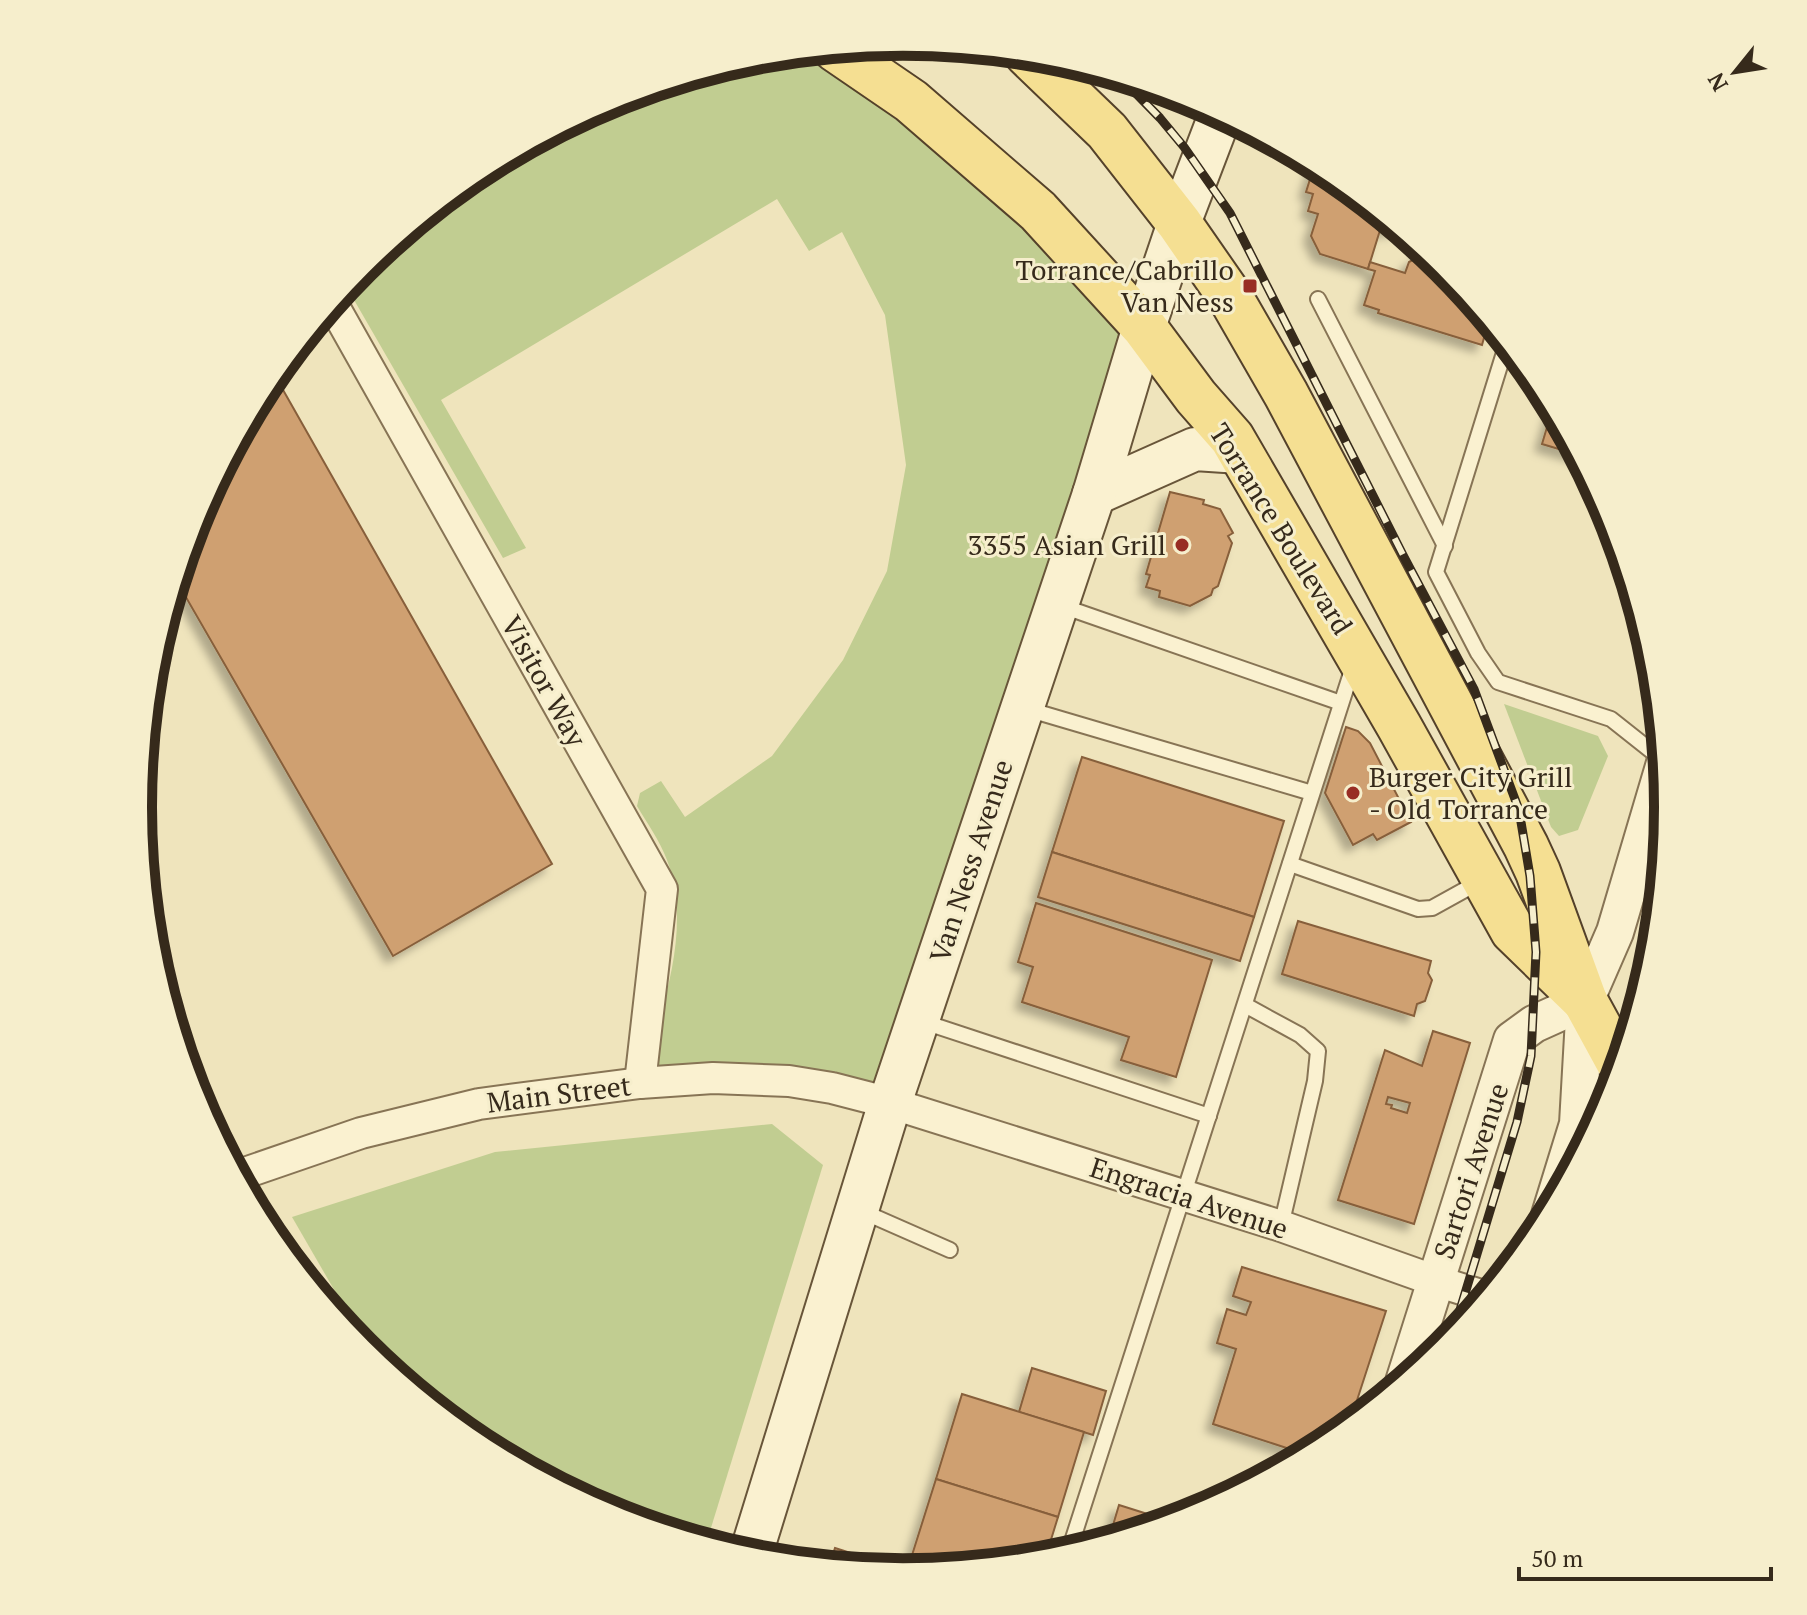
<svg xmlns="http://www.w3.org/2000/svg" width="1807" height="1615" viewBox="0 0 1807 1615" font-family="'PT Serif',serif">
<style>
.green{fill:#c1cd91}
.building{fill:#cfa071;stroke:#875f3b;stroke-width:2;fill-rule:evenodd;filter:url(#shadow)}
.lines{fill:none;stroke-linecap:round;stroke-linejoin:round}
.service-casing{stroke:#877455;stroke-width:18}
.minor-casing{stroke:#877455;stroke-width:34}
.tertiary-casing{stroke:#877455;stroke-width:40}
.secondary-casing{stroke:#685539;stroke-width:46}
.primary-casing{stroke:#54412a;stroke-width:48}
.service{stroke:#faf1d0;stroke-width:14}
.minor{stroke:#faf1d0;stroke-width:30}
.tertiary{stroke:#faf1d0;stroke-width:36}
.secondary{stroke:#faf1d0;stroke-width:42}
.primary{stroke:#f5df92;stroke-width:44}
.rail-casing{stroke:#362a1b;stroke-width:9}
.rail{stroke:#f6eecc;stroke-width:6;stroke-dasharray:18;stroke-linecap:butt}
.poi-dot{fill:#982d24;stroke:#f6eecc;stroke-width:3}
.labels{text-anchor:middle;stroke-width:6;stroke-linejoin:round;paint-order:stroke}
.poi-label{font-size:28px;fill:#362a1b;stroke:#f6eecc;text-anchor:end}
.street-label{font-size:28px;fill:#362a1b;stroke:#f6eecc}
.rim{fill:none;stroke:#362a1b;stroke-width:10}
</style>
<defs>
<filter id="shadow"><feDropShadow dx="-7" dy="7" stdDeviation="4" flood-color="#0004"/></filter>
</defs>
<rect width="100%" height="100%" fill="#efe4bc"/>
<!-- green -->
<g class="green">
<path d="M835 49 1144 327 890 1103 640 1083C660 1014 694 931 667 860 660 841 647 823 637 806L640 793 661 781 685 817 772 756 843 660 887 571 906 465 885 315 842 232 809 251 777 199 441 400 526 548 503 558 346 286 363 266 479 171 611 100 755 57Z"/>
<polygon points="1504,704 1598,736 1608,756 1578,830 1559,836 1551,827"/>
<polygon points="1612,1050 1621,1067 1611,1101 1550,1215 1578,1124"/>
<polygon points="772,1124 823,1165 706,1544 610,1515 478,1444 373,1357 292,1217 495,1152"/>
</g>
<!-- building -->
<g class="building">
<polygon points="1315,163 1329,171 1395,225 1393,231 1381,227 1368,269 1320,254 1311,236 1318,214 1308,211 1313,194 1306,192"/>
<polygon points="1422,248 1445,267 1489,320 1482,345 1378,313 1379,310 1364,305 1375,271 1368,269 1370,262 1405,273 1409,262 1420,256"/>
<polygon points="274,374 552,864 393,956 176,580 196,514"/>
<polygon points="1553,407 1579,455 1542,444"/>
<polygon points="1170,492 1204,500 1203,504 1220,509 1233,533 1228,536 1232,543 1218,586 1213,589 1211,595 1190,606 1159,597 1160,591 1146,587 1150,575 1146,574"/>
<polygon points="1346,727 1358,731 1370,743 1411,822 1377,840 1373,834 1353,845 1325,793"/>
<polygon points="1082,757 1284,821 1254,917 1052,852"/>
<polygon points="1052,852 1254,917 1240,961 1038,897"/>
<polygon points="1036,903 1212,960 1176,1077 1121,1060 1129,1037 1022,1002 1033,967 1018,962"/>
<polygon points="1298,921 1431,961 1428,973 1432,980 1425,1001 1417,1004 1414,1016 1282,974"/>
<path d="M1433 1031 1470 1043 1414 1224 1338 1200 1385 1050 1422 1066ZM1388 1097 1410 1103 1407 1113 1391 1108 1392 1105 1386 1104Z"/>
<polygon points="1242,1267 1386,1311 1348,1428 1328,1444 1308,1455 1213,1424 1236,1349 1217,1343 1227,1309 1246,1315 1251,1302 1233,1296"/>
<polygon points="1032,1368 1106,1391 1093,1435 1019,1412"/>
<polygon points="962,1394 1084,1432 1058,1517 936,1479"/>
<polygon points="936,1479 1058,1517 1045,1559 907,1571"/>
<polygon points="1119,1505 1173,1522 1108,1542"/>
<polygon points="835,1548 907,1571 912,1572 829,1566"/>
</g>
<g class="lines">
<!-- service casing -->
<g class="service-casing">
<g id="service">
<polyline points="1318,299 1445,546"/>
<polyline points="1507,343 1436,572 1478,653 1498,682 1611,719 1664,761"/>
<polyline points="1062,606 1341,703"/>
<polyline points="1027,709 1312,793"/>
<polyline points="1290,864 1418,909 1432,908 1479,882"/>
<polyline points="1245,1005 1300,1035 1318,1051 1315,1081 1281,1226"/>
<polyline points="921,1021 1209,1116"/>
<polyline points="859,1210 950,1250"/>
<polyline points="1068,1554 1353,667"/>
</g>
</g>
<!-- minor casing -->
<g class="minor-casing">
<g id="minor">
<polyline points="332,303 662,889 640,1083"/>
<polyline points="236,1176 361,1133 479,1104 640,1083 713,1078 789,1081 832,1088 890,1103 1281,1226 1436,1281 1487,1297"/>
</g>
</g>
<!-- tertiary casing -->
<g class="tertiary-casing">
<g id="tertiary">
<polyline points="1550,1215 1578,1124 1585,1001 1615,932 1665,763"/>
<polyline points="1404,1382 1512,1040 1534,1024 1585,1001"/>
</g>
</g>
<!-- secondary casing -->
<g class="secondary-casing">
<g id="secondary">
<polyline points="1094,494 1195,449 1240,452"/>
<polyline points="750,1557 890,1103 1094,494 1144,327 1179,223 1221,113"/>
</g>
</g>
<!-- primary casing -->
<g class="primary-casing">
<g id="primary">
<polyline points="835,49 911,101 1038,211 1144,327 1196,397 1232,438 1399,726 1513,931 1585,1001"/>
<polyline points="1027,54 1107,131 1179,223 1229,295 1286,394 1526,846 1538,872 1585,1001 1621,1067"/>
</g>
</g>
<!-- service -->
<use href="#service" class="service"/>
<!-- minor -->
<use href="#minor" class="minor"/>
<!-- tertiary -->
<use href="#tertiary" class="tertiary"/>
<!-- secondary -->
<use href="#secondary" class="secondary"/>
<!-- primary -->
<use href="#primary" class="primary"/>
<!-- rail casing -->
<g class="rail-casing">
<polyline id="rail" points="1120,77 1160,118 1184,147 1230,213 1404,557 1474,689 1519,810 1530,876 1536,952 1531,1056 1517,1122 1450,1343"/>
</g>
<!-- rail -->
<use href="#rail" class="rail"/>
</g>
<!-- markers -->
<g class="poi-dot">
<rect x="1242" y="278" width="16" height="16" rx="4"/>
<circle cx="1182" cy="545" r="8"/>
<circle cx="1353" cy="793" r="8"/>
</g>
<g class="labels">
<!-- poi labels -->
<g class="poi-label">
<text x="1234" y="280">Torrance/Cabrillo<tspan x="1234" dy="32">Van Ness</tspan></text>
<text x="1166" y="555">3355 Asian Grill</text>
<text x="1369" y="787" text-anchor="start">Burger City Grill<tspan x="1369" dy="32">- Old Torrance</tspan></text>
</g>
<!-- street labels -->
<g class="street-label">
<text transform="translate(1281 529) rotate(58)" y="10">Torrance Boulevard</text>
<text transform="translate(544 681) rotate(61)" y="10">Visitor Way</text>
<text transform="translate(971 861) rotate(-72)" y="10">Van Ness Avenue</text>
<text transform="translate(559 1094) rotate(-7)" y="10">Main Street</text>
<text transform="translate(1471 1171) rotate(-72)" y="10">Sartori Avenue</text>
<text transform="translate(1189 1198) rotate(18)" y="10">Engracia Avenue</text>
</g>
</g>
<!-- crop -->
<path d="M0 0H1807V1615H0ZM152 807a751 751 0 1 1 1502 0a751 751 0 1 1-1502 0Z" fill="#f6eecc" fill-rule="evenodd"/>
<path class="rim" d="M152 807a751 751 0 1 1 1502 0a751 751 0 1 1-1502 0Z"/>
<!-- north arrow -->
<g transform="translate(1735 72) rotate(240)" stroke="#f6eecc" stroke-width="6" paint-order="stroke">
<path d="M0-6L14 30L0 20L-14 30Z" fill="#362a1b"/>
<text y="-12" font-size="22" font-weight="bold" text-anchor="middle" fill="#362a1b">N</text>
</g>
<!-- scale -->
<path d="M1519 1567v12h252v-12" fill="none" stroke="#362a1b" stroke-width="4"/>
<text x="1531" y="1567" font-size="24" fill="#362a1b" stroke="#f6eecc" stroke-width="6" paint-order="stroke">50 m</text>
</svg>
